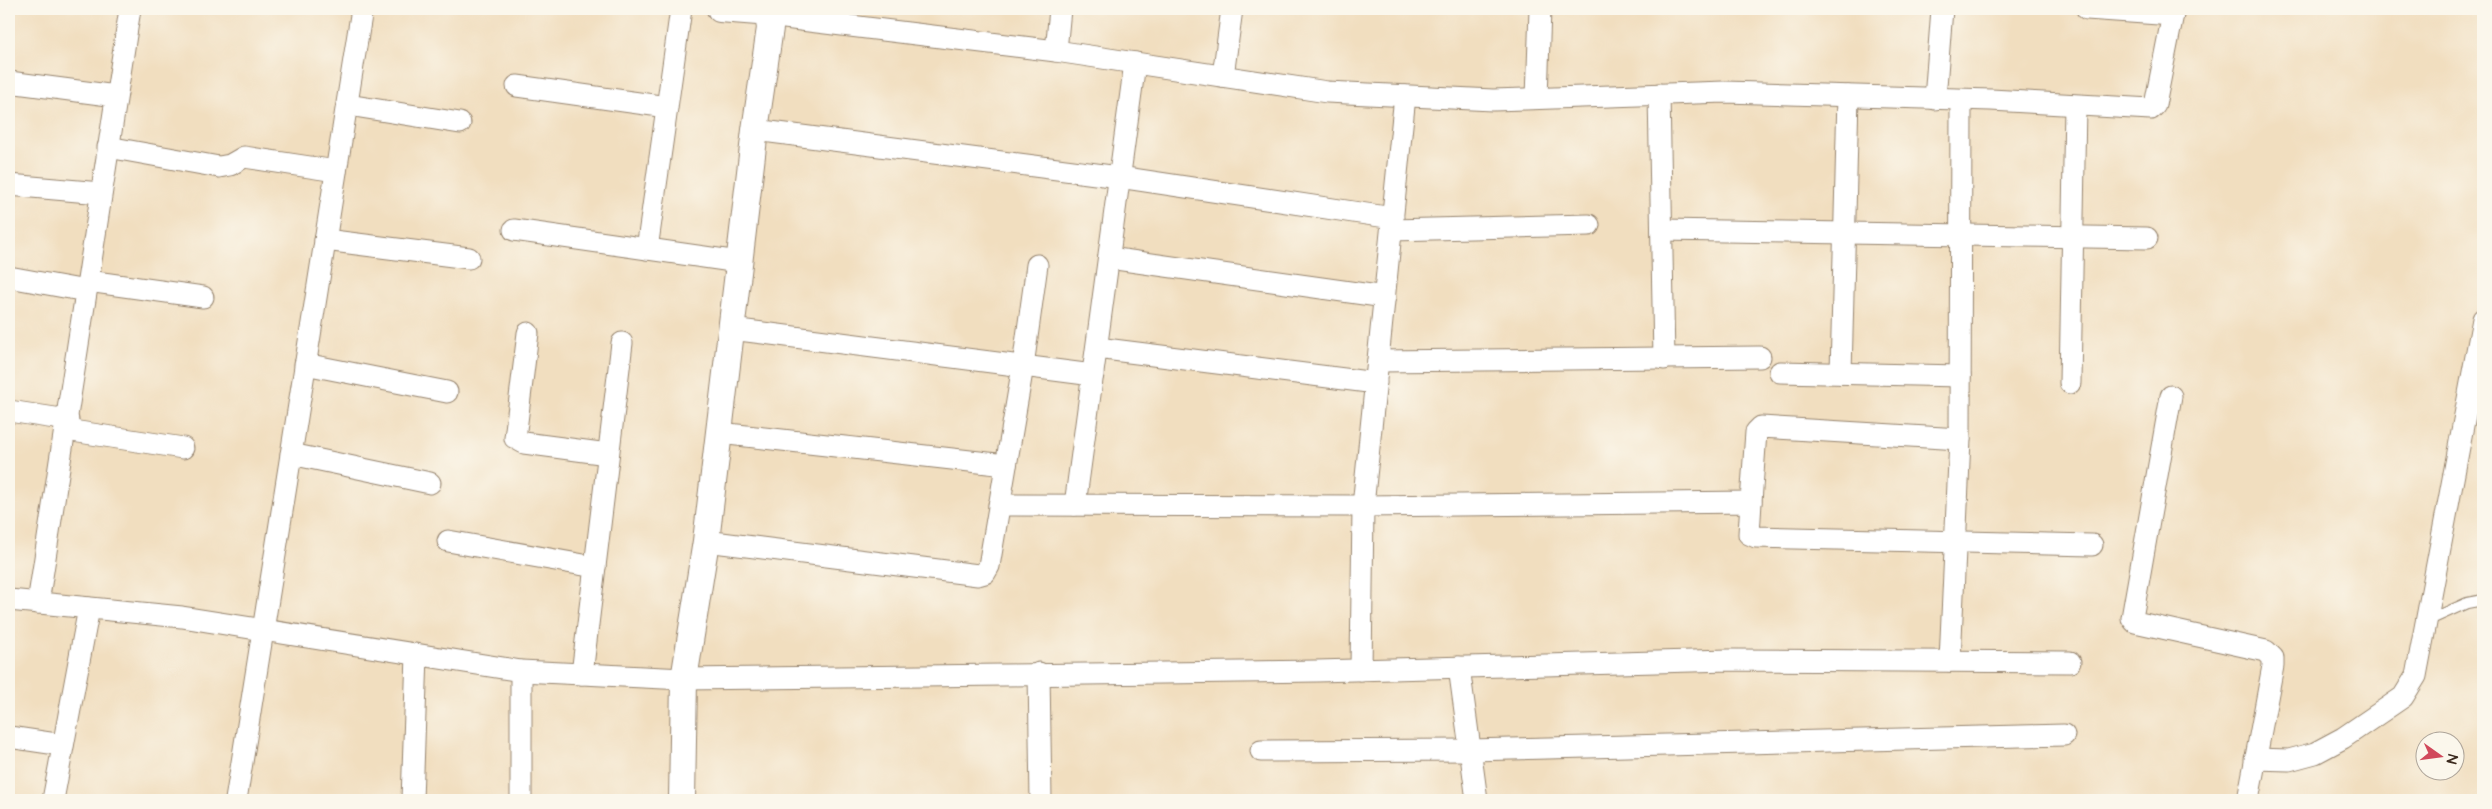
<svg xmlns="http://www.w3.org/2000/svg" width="2492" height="809" viewBox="0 0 2492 809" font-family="'Architects Daughter',sans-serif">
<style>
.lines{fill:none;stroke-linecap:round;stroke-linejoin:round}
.service-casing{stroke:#96846e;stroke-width:12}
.minor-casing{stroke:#96846e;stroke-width:23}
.tertiary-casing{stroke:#96846e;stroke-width:28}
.service{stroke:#fff;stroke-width:10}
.minor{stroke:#fff;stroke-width:21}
.tertiary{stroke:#fff;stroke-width:26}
</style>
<rect width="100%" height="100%" fill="#fbf7ec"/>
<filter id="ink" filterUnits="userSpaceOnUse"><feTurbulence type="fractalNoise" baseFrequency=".02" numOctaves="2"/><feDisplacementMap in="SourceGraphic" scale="10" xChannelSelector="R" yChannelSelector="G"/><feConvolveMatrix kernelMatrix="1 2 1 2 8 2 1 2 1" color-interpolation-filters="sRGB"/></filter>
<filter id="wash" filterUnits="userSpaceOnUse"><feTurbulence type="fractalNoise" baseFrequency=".0096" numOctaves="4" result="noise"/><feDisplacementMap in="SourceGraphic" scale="20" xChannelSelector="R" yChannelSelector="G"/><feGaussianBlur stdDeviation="1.12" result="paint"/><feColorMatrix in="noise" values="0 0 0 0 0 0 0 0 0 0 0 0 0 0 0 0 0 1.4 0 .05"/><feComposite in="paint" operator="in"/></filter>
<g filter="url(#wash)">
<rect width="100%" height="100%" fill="#f1debf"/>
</g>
<g filter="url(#ink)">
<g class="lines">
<!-- service casing -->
<g class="service-casing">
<polyline id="service" points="2427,621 2467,603 2483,600"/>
</g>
<!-- minor casing -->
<g class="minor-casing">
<g id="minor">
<polyline points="2087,9 2173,15"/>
<polyline points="768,16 1056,51 1060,9"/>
<polyline points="1056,51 1327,92 1493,100 1724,92 1991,100 2151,109 2155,105 2174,9"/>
<polyline points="1223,76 1232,9"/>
<polyline points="9,82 116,96"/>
<polyline points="517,86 667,107"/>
<polyline points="1659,94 1664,359"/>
<polyline points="1537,98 1540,9"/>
<polyline points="1935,99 1942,9"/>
<polyline points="348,105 460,123"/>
<polyline points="755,130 1119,177 1393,218"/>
<polyline points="108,147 219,167 230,165 244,157 336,171"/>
<polyline points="9,185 101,193"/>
<polyline points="514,230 739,262"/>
<polyline points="1392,230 1589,225"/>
<polyline points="1662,230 2147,238"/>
<polyline points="325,240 469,258"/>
<polyline points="647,249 681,9"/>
<polyline points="1109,258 1385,297"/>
<polyline points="9,277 86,291"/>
<polyline points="88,281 203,297"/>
<polyline points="731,329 1093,375"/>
<polyline points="528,333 515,438 524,443 608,454"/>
<polyline points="1097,348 1376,383"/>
<polyline points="1378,361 1760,357"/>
<polyline points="305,364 447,392"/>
<polyline points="1780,372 1960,376"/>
<polyline points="1841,373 1848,96"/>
<polyline points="2070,383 2075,106"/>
<polyline points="2171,396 2132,618 2135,622 2266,651 2273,658 2273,666 2248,800"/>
<polyline points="9,411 68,420"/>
<polyline points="66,430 183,448"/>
<polyline points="719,433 1006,465"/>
<polyline points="291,454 430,483"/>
<polyline points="1751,502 1756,432 1761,427 1960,439"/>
<polyline points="999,505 1363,506 1751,502 1749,534 1756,537 2092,545"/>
<polyline points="1075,505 1135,63"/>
<polyline points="448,541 595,567"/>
<polyline points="706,541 978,575 985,573 989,566 1023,366 1037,265"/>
<polyline points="9,600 182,617 521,671 684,679 1317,671 1729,660 2070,662"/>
<polyline points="38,603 130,9"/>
<polyline points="1950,661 1960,439 1961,100"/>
<polyline points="1459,667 1477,800"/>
<polyline points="1361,670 1363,506 1405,96"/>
<polyline points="521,671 521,800"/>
<polyline points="1039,673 1041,800"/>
<polyline points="582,674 622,343"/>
<polyline points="9,737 63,745"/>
<polyline points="1261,751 1470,750 2064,735"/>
<polyline points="2255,759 2289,760 2315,753 2343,738 2403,697 2416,676 2483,319"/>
<polyline points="53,800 89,608"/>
<polyline points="236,800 362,9"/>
<polyline points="412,800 417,655"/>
</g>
</g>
<!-- tertiary casing -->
<g class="tertiary-casing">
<polyline id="tertiary" points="682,800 684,679 706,541 755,130 770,28 768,16 758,12 720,9"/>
</g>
<!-- service -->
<use href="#service" class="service"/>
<!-- minor -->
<use href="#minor" class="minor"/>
<!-- tertiary -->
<use href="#tertiary" class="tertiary"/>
</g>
</g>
<!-- margin -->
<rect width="2492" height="809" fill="none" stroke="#fbf7ec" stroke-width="30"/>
<!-- north arrow -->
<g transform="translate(2440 756) rotate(104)"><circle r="24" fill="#fbf7ec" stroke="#aea59a"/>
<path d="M0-4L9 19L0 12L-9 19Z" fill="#d1495b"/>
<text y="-8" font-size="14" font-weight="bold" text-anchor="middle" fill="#3b2a1e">N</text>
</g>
</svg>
